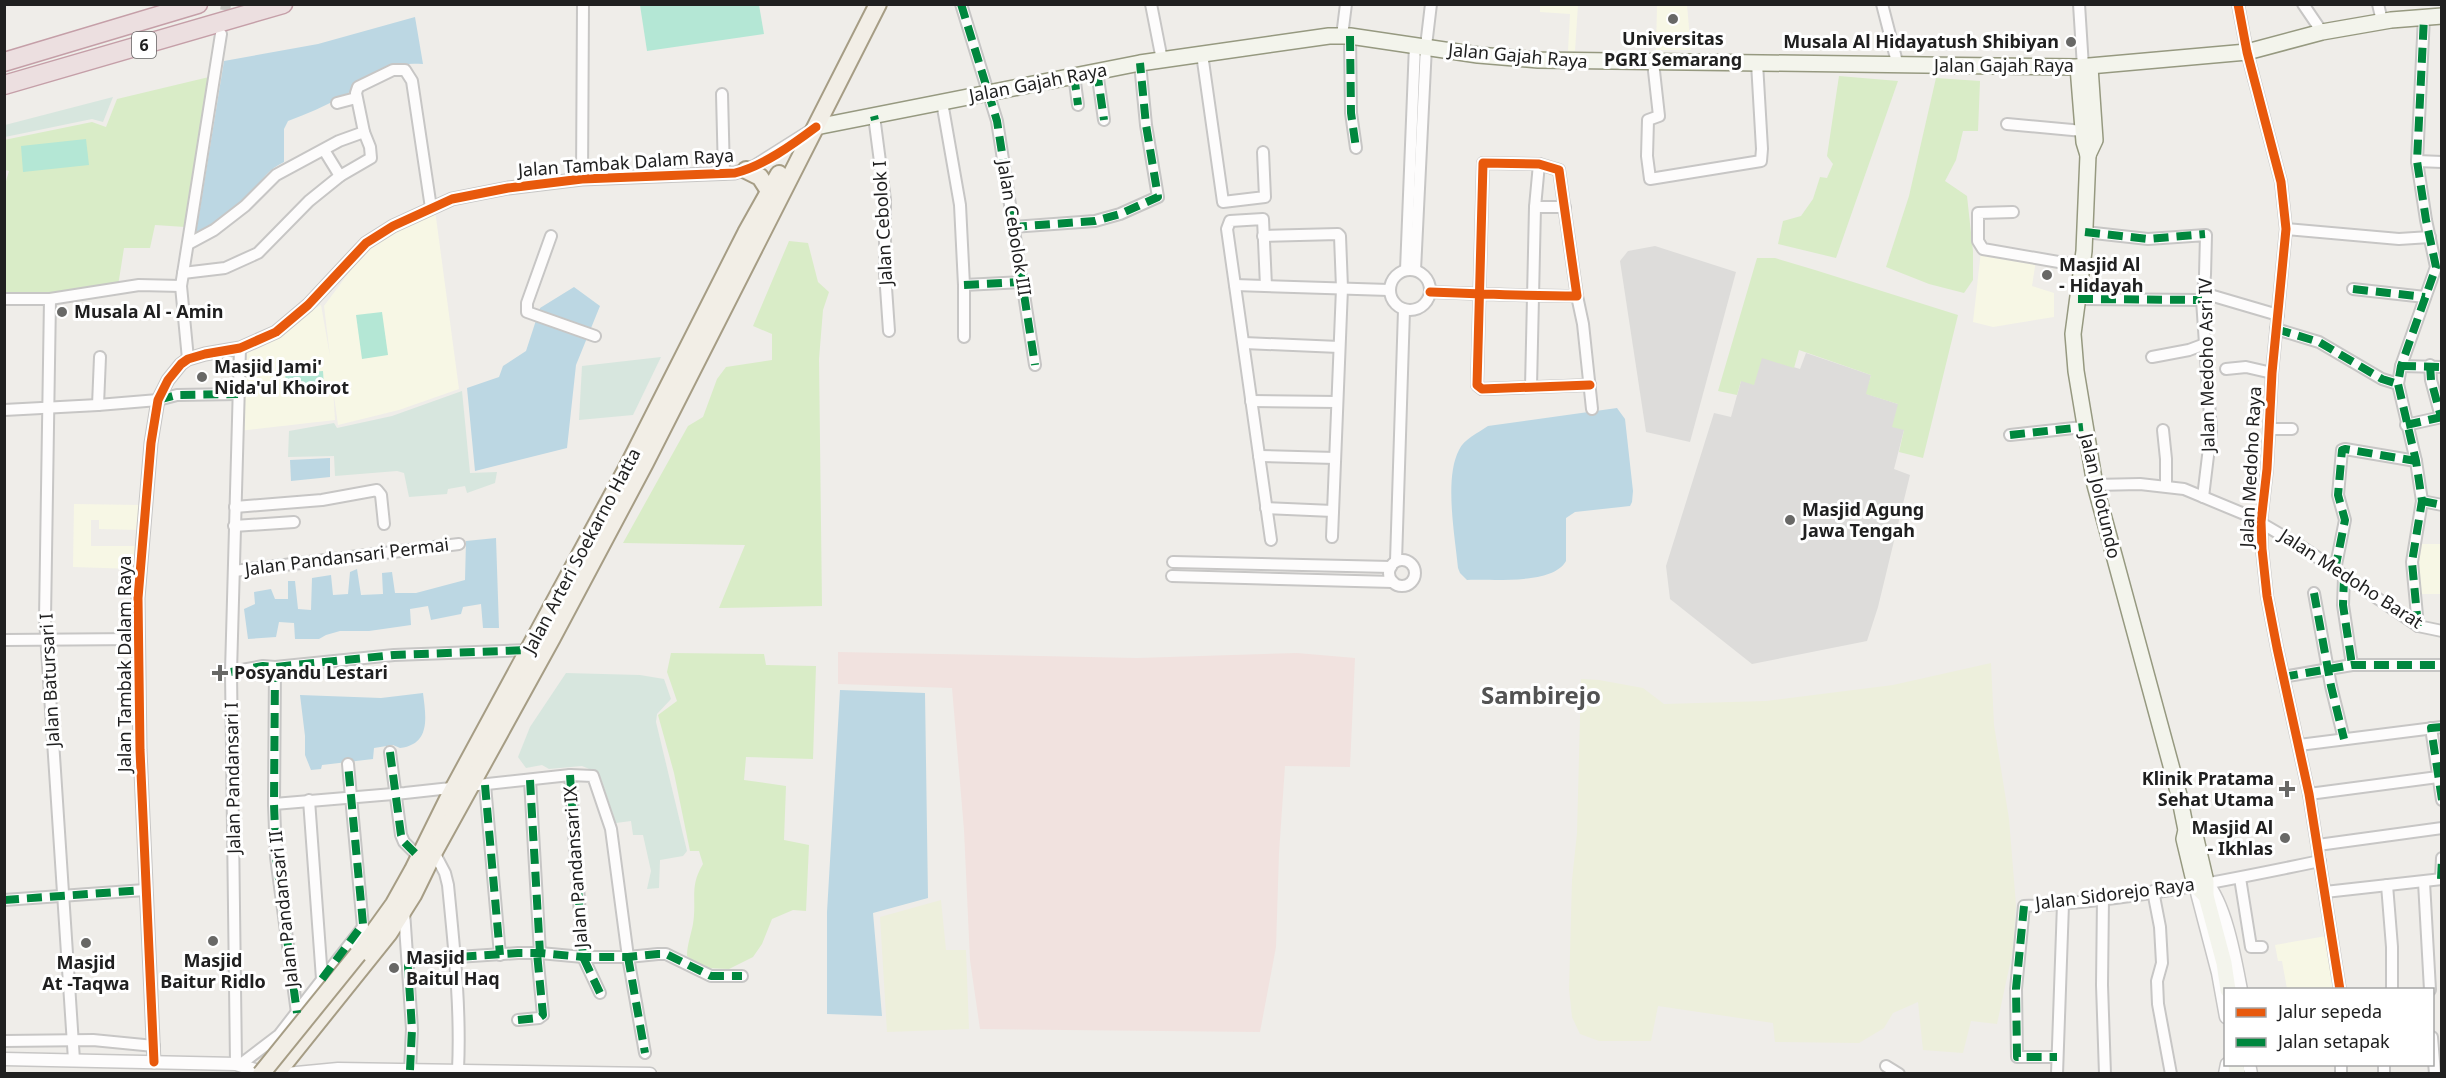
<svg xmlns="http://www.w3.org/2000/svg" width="2446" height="1078" viewBox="0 0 2446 1078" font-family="'Noto Sans',sans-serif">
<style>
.commercial{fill:#f1e2df}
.education{fill:#f7f7e5}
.religious{fill:#dddcda}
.farmland{fill:#edefdc}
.grass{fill:#d9ecc7}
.wetland{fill:#d7e6de}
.pitch{fill:#b4e7d5}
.water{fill:#bcd7e3}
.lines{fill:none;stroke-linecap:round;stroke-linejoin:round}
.minor-tunnel{stroke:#c6c4c1;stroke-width:10;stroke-dasharray:10 5;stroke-linecap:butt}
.minor-casing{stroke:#c7c6c5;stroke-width:14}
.tertiary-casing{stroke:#c7c6c5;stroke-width:15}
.secondary-casing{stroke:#969980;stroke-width:18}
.primary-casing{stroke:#a69d85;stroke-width:20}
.motorway-casing{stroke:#c59fa8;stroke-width:21}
.minor{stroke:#fdfcfc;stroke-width:10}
.tertiary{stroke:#fdfcfc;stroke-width:12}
.secondary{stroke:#f3f4ec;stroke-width:15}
.primary{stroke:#f2eee6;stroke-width:16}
.motorway{stroke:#ecdfe0;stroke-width:18}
.primary-bridge-casing{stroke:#a69d85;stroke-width:20;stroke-linecap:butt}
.primary-bridge{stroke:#f2eee6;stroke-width:16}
.quiet{stroke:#00873e;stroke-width:8;stroke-dasharray:15 8;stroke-linecap:butt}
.cycleway-casing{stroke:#fff;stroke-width:13}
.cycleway{stroke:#e8590c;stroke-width:9}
.poi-dot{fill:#686866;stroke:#fff;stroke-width:2}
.labels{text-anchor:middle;stroke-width:6;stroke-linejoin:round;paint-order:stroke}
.shield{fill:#fff;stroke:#636363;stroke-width:1.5}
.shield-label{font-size:16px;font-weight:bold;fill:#202020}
.poi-label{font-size:18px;font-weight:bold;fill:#202020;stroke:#fff;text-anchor:start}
.street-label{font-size:18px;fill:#202020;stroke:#fff}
.district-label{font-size:24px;font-weight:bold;fill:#535353;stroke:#fff}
</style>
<rect width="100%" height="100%" fill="#efede9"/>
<!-- commercial -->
<polygon class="commercial" points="838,652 1137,658 1297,653 1355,658 1350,767 1285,766 1279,853 1276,947 1260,1032 980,1029 970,960 964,830 952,688 838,684"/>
<!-- education -->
<g class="education">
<polygon points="1540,5 1578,5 1575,51 1568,51 1570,14 1540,12"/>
<polygon points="1657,5 1687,5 1691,50 1656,50"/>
<polygon points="435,210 459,389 399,410 338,425 333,388 335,420 239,431 242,355 262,347 297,319 321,305 330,356 324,306 365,251 405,223"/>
<polygon points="1981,251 2036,260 2032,286 2054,293 2054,317 1993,327 1973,322"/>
<polygon points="74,504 141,505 139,530 99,529 99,520 91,520 91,546 138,546 135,569 73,567"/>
<polygon points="2421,544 2441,544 2441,594 2421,594 2419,580 2413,567 2413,550"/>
<polygon points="2326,936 2334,989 2287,989 2282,961 2278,961 2275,945"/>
</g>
<!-- religious -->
<g class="religious">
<polygon points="1655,246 1736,272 1690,442 1646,432 1620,261 1628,251"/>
<polygon points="1806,353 1871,375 1867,394 1898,404 1904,430 1894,469 1910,475 1878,607 1867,641 1752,664 1670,599 1666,566 1714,413 1731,417 1741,381 1761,357 1800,369"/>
</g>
<!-- farmland -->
<g class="farmland">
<polygon points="1991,663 1994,725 2009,819 2016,905 2013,950 1997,1024 1971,1021 1963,1053 1923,1050 1918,1002 1893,1013 1884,1028 1859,1043 1775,1042 1773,1023 1658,1006 1651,1041 1599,1041 1580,1034 1572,1017 1569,989 1572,880 1577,833 1581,679 1599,680 1643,688 1664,704 1766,701 1893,685"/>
<polygon points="941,900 946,950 966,950 969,1029 887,1032 880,917"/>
</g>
<!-- grass -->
<g class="grass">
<polygon points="1839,76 1898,81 1836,258 1778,244 1783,221 1801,216 1813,199 1820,177 1827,178 1833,164 1827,156"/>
<polygon points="209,77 185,227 155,225 150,248 124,248 118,286 80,291 5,295 4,188 9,171 5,170 4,140 92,122 106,127 117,99"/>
<polygon points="1936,78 1980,81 1978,131 1963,131 1956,160 1945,181 1967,196 1973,251 1973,280 1964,293 1929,284 1886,267 1909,196"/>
<polygon points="789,241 808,243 818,282 829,292 823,310 819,359 822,606 719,608 745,545 623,543 688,426 703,417 717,379 726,367 772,360 772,334 753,326"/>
<polygon points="1757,258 1775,258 1815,270 1958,315 1923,458 1899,452 1904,430 1892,427 1898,404 1866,394 1871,375 1799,350 1794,368 1762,358 1754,385 1741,381 1737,395 1718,391"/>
<path d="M671 653 764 654 766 665 816 666 813 759 746 757 744 780 786 786 784 840 809 845 806 911 793 910 772 919 762 944 753 957 729 969 704 968 687 956C687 945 691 935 693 924 697 899 689 887 703 864L699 851H690L674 773 658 715 677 701 667 672Z"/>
</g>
<!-- wetland -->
<g class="wetland">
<polygon points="113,97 103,122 92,119 5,137 5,125"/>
<polygon points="661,357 633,415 579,420 582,366"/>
<polygon points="462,391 470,473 497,472 495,483 467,493 465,486 448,489 447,494 409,497 404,473 397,471 335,476 334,456 288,457 289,431 334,423 337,428 392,416"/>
<polygon points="566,673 640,675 664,679 671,699 657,714 656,722 687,851 683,856 660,860 659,888 647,889 651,871 643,835 633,835 631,821 616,823 599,773 582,766 549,769 542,765 526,768 518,757 530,727"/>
</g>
<!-- pitch -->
<g class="pitch">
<polygon points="640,5 759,5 764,34 647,51"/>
<polygon points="86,139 89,165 23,172 21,146"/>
<polygon points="382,312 388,355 362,359 356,315"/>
<polygon points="323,371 324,388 287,391 285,374"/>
</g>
<!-- water -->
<g class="water">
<path d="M415 17 423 64C381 61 375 78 343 96 325 106 307 114 288 121L284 129V162C263 172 259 186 245 203 233 216 213 230 196 233L224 61 318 44Z"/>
<polygon points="574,287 600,306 576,365 567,448 475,471 467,388 499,377 503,366 526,351 540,308"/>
<path d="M1617 408 1625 419 1633 491 1632 502 1630 506 1575 512 1566 518V561C1553 585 1492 579 1467 580L1460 573 1458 568C1455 536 1444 478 1459 450 1464 439 1478 433 1488 426Z"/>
<polygon points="330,458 330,477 291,481 290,460"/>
<polygon points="496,538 499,628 483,628 481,604 463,607 461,614 431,620 428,606 410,609 411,625 369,631 340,631 326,635 319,639 295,639 294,623 279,622 276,637 248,639 244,609 255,604 254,592 271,589 275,599 288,599 288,581 295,581 298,609 311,610 312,578 331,575 333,595 348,594 350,572 357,569 361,595 383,594 382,573 392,572 395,593 416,593 465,580 466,541"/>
<polygon points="840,690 925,693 928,898 873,913 882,1016 827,1014 827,912"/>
<path d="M423 693C426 717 431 744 400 748L393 745 374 748 373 759 322 765 321 769 311 770 305 755V736L300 695 381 698Z"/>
</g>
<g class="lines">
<!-- minor-tunnel -->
<polyline class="minor-tunnel" points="223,25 226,4"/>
<!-- minor casing -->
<g class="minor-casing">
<g id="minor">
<polyline points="961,4 997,121 1035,365"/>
<polyline points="1151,4 1162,60"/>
<polyline points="1882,4 1898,66"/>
<polyline points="2079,4 2083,67"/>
<polyline points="2238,4 2247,52 2281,182 2286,229 2272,373 2267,469 2261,522 2262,549 2267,596 2277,648 2309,794 2340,990"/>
<polyline points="2303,4 2322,32"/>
<polyline points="2378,4 2382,21"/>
<polyline points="1342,36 1346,4"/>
<polyline points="1350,36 1351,113 1356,148"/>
<polyline points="1202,54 1223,202 1265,197 1263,152"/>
<polyline points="1653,62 1659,116 1648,120 1647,156 1650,179 1761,161 1762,149 1757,63"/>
<polyline points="1097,71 1104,120"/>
<polyline points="1074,75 1078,105"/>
<polyline points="722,94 724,174"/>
<polyline points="942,102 960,205 964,285 964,337"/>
<polyline points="337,103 356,98"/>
<polyline points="874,116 885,200 885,273 889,331"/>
<polyline points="2007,124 2083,131"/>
<polyline points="324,150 340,176 371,158 370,147 364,132"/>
<polyline points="2417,161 2442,162"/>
<polyline points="582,179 583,4"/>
<polyline points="1535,207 1565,207"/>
<polyline points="2013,212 1978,213 1978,241 1983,249 2082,266"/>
<polyline points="1012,227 1095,221 1120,214 1158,197 1146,125 1140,63"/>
<polyline points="2286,229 2399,239 2430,237"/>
<polyline points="2085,232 2148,239 2206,235 2205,275 2202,300 2211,431 2203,497"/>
<polyline points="551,236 527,303 527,312 595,336"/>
<polyline points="1263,236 1338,234 1340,236 1342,288 1332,537"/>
<polyline points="188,244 214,230 245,206 276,175 339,141 364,132 356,93 358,87 393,70 405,70 412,81 431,208"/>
<circle cx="1410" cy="290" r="20"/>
<polyline points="1406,270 1415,45"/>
<polyline points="1415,270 1426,46 1431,4"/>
<polyline points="183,273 225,268 258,253 309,201 340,176"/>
<polyline points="964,285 1021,282"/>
<polyline points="1235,285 1389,290"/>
<polyline points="1266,286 1263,219 1230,221 1227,229 1271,540"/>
<polyline points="2353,289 2425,297"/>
<path d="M1430 292C1479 294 1528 296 1577 296L1559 170 1539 164 1483 163 1477 385 1482 389 1590 385"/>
<polyline points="2203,293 2278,315"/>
<polyline points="1577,296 1583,324 1592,409"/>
<polyline points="4,299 50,299 139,285 181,286"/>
<polyline points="50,299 45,619 74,1060"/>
<polyline points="2078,299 2202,300"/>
<polyline points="2276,329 2319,342 2382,379 2398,384"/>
<polyline points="1244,343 1339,347"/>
<polyline points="2152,357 2189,350 2205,344"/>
<polyline points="188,359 181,286 221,34"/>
<polyline points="2430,365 2431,380 2441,417"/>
<polyline points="2401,366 2442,367"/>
<polyline points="2226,369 2246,367 2272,373"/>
<polyline points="1531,387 1535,207 1539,164"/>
<polyline points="1251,401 1337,402"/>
<polyline points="98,405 100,357"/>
<polyline points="4,410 98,405 158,400 177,395 238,394"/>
<polyline points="2406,425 2442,417"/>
<polyline points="2269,429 2292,429"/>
<polyline points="2163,430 2166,459 2166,486"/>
<polyline points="2010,435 2083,427"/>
<polyline points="1259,456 1335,458"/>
<polyline points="2095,485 2140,484 2184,489 2249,516 2302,547 2418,626 2442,631"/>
<polyline points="2422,501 2442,505"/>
<polyline points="235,507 322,500 377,490 381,495 384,524"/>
<polyline points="1266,508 1333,511"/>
<polyline points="234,526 294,522"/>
<circle cx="1402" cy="573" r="13"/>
<polyline points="1396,561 1404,310"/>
<polyline points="1173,562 1391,567"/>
<polyline points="2335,570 2345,520 2338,495 2342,450 2345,449 2416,461"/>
<polyline points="234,571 459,544"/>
<polyline points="1172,576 1393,582"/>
<polyline points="2344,577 2343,605 2352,665"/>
<polyline points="2314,593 2331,686 2344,739"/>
<polyline points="2418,626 2412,562 2422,501 2416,461 2398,384 2401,366 2436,267 2426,220 2417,161 2424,17"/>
<polyline points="4,640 138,639"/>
<polyline points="275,667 274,804 276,857 297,1013"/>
<polyline points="231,672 263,666 275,667 394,655 529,650"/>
<polyline points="2283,677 2352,665 2442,665"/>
<polyline points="2431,728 2442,800"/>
<polyline points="2299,745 2442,727"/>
<polyline points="390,752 401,835 404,842 419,857"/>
<polyline points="570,775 583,957 600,993"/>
<polyline points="530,780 540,953"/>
<polyline points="485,785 500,955"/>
<polyline points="2309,794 2438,777"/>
<polyline points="309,800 322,979"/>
<polyline points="274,804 405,793 570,775 593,776 611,829 628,957 645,1053"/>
<polyline points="2318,845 2442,828"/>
<path d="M434 852 445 873 448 885C454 947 461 1008 458 1070"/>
<polyline points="2240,878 2251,947 2262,947"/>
<polyline points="2441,879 2442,858"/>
<polyline points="2424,882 2430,990"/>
<polyline points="2387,885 2392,947 2392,990"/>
<polyline points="2153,891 2160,927 2162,963 2157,981 2158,1004 2171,1074"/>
<polyline points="2325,892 2442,879"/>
<polyline points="2103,898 2102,985 2105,1074"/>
<polyline points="4,900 145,890"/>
<polyline points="404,911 412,1029 410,1070"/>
<polyline points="409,963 412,960 518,953 540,953 583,957 628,957 658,954 666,954 711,976 742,976"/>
<polyline points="518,1020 539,1018 543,1015 537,953"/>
<polyline points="2432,1037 2435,1074"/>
<polyline points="4,1041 93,1040 154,1046"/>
<path d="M2057 1057H2017L2016 989 2024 906C2122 902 2224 881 2320 861"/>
<polyline points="236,1064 231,672 240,348"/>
<polyline points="241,1064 279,1035 363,927 348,764"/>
<polyline points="2384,1064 2384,1074"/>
<polyline points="1886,1066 1899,1074"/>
<polyline points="2057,1074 2063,904"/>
<polyline points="2341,1074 2341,1064"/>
</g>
</g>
<!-- tertiary casing -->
<g class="tertiary-casing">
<g id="tertiary">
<path d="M2206 882C2226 905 2235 959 2241 990"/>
<polyline points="2195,885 2218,973 2226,1017"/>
<polyline points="4,1059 236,1064 268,1074"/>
<polyline points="154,1062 140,750 138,598 151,443 158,400 168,380 181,364 188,359 205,354 240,348 276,332 308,305 366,243 393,226 452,199 508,188 582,179 735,173 755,166 812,130"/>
<polyline points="2249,1064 2251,1074"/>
<polyline points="286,1074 338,1069 650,1074"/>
<polyline points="2225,1074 2227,1064"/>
</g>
</g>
<!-- secondary casing -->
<g class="secondary-casing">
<g id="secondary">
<polyline points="2078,67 2084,142 2088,155 2084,251 2073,334 2076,371 2095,485 2179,795 2186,830 2184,839 2195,885 2206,896"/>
<polyline points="816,127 1140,63 1329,36 1350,36 1478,55 1538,60 2078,67 2247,52 2322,32 2391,20 2442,16"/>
<polyline points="2088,155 2095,140 2090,67"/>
<polyline points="2186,830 2195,835 2206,882 2206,896 2224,963 2228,990"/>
<polyline points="2236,1064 2237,1074"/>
</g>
</g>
<!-- primary casing -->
<g class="primary-casing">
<g id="primary">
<polyline points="746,170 760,177 769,191"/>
<polyline points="358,954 394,904 413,870 450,795 626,470 746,233 779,174"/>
<polyline points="276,1074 389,933 413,895 434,852 552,638 645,463 878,4"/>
</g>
</g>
<!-- motorway casing -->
<g class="motorway-casing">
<g id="motorway">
<polyline points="4,62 198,4"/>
<polyline points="4,85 283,4"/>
</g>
</g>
<!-- minor -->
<use href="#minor" class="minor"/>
<!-- tertiary -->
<use href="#tertiary" class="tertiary"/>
<!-- secondary -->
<use href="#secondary" class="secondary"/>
<!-- primary -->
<use href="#primary" class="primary"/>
<!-- motorway -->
<use href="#motorway" class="motorway"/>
<!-- primary-bridge casing -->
<g class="primary-bridge-casing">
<polyline id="primary-bridge" points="261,1074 358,954"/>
</g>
<!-- primary-bridge -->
<use href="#primary-bridge" class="primary-bridge"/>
<!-- quiet -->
<g class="quiet">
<polyline points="961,4 997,121 1035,365"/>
<polyline points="1350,36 1351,113 1356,148"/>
<polyline points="1097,71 1104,120"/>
<polyline points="1074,75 1078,105"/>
<polyline points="874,116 875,120"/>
<polyline points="1012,227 1095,221 1120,214 1158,197 1146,125 1140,63"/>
<polyline points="2085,232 2148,239 2205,234"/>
<polyline points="964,285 1021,282"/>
<polyline points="2353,289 2425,297"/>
<polyline points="2078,299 2202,300"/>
<polyline points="2276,329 2319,342 2382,379 2398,384"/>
<polyline points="2430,365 2431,380 2441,417"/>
<polyline points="2401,366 2442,367"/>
<polyline points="158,400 177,395 238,394"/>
<polyline points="2406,425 2442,417"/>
<polyline points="2010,435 2083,427"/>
<polyline points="2422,501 2442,505"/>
<polyline points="2335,570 2345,520 2338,495 2342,450 2345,449 2416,461"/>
<polyline points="2344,577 2343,605 2352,665"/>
<polyline points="2314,593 2331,686 2344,739"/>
<polyline points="2418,626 2412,562 2422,501 2416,461 2398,384 2401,366 2436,267 2426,220 2417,161 2424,17"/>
<polyline points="275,667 274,804 276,857 297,1013"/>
<polyline points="231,672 263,666 275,667 394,655 529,650"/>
<polyline points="2283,677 2352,665 2442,665"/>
<polyline points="2442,727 2431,728 2442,800"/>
<polyline points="390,752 401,835 404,842 419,857"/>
<polyline points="570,775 583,957 600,993"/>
<polyline points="530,780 540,953"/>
<polyline points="485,785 500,955"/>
<polyline points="2441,879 2442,858"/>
<polyline points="4,900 145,890"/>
<polyline points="2024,906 2016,989 2017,1057 2057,1057"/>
<polyline points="628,957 645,1053"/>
<polyline points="322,979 363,924 348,764"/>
<polyline points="518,1020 539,1018 543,1015 537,953"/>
<polyline points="410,1070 412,1029 408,966 412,960 518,953 540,953 583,957 628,957 658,954 666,954 711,976 742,976"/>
</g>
<!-- cycleway casing -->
<g class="cycleway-casing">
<g id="cycleway">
<polyline points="2238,4 2247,52 2281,182 2286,229 2272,373 2267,469 2261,522 2262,549 2267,596 2277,648 2309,794 2340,990"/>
<path d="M1430 292C1479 294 1528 296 1577 296L1559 170 1539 164 1483 163 1477 385 1482 389 1590 385"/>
<path d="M154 1062 140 750 138 598 151 443 158 400 168 380 181 364 188 359 205 354 240 348 276 332 308 305 366 243 393 226 452 199 508 188 582 179 735 173C763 166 792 145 816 127"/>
</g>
</g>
<!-- cycleway -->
<use href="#cycleway" class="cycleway"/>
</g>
<!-- markers -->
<g class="poi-dot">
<circle cx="1673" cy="19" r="6"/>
<circle cx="2071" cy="42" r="6"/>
<circle cx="2047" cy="275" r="6"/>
<circle cx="62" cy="312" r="6"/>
<circle cx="202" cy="377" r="6"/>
<circle cx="1790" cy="520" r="6"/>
<path d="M217 664h6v6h6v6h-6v6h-6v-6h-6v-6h6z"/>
<path d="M2284 780h6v6h6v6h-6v6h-6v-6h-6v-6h6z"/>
<circle cx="2285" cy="838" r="6"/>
<circle cx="213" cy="941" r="6"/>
<circle cx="86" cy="943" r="6"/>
<circle cx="394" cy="968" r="6"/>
</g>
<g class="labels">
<!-- shield labels -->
<rect class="shield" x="132" y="32" width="24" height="26" rx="4.5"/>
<g class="shield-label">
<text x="144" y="51">6</text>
</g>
<!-- poi labels -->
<g class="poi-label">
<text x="1673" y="45" text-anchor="middle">Universitas<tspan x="1673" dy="21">PGRI Semarang</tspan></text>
<text x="2059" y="48" text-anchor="end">Musala Al Hidayatush Shibiyan</text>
<text x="2059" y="271">Masjid Al<tspan x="2059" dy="21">- Hidayah</tspan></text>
<text x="74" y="318">Musala Al - Amin</text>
<text x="214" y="373">Masjid Jami'<tspan x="214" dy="21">Nida'ul Khoirot</tspan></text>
<text x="1802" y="516">Masjid Agung<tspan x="1802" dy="21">Jawa Tengah</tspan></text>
<text x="234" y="679">Posyandu Lestari</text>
<text x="2274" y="785" text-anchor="end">Klinik Pratama<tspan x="2274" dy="21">Sehat Utama</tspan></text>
<text x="2273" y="834" text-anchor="end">Masjid Al<tspan x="2273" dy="21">- Ikhlas</tspan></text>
<text x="406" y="964">Masjid<tspan x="406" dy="21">Baitul Haq</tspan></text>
<text x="213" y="967" text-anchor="middle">Masjid<tspan x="213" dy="21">Baitur Ridlo</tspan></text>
<text x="86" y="969" text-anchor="middle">Masjid<tspan x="86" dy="21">At -Taqwa</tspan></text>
</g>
<!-- street labels -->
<g class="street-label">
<text transform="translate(1518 56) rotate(5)" y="6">Jalan Gajah Raya</text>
<text x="2004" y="72">Jalan Gajah Raya</text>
<text transform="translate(1038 83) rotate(-11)" y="6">Jalan Gajah Raya</text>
<text transform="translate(626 163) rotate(-4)" y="6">Jalan Tambak Dalam Raya</text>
<text transform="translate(883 223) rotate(-93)" y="6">Jalan Cebolok I</text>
<text transform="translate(1014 228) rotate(81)" y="6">Jalan Cebolok III</text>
<text transform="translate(2207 365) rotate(-91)" y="6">Jalan Medoho Asri IV</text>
<text transform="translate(2251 467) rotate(-87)" y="6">Jalan Medoho Raya</text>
<text transform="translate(2100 496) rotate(77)" y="6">Jalan Jolotundo</text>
<text transform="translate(582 551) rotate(-62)" y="6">Jalan Arteri Soekarno Hatta</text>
<text transform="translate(347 557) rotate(-7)" y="6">Jalan Pandansari Permai</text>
<text transform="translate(2351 579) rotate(33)" y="6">Jalan Medoho Barat</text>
<text transform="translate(125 664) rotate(-90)" y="6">Jalan Tambak Dalam Raya</text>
<text transform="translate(50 680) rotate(-93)" y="6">Jalan Batursari I</text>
<text transform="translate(233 778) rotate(-91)" y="6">Jalan Pandansari I</text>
<text transform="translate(576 867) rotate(-94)" y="6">Jalan Pandansari IX</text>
<text transform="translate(2115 894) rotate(-7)" y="6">Jalan Sidorejo Raya</text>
<text transform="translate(284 909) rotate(-96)" y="6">Jalan Pandansari II</text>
</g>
<!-- district labels -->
<g class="district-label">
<text x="1541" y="704">Sambirejo</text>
</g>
</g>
<!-- border -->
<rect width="2446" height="1078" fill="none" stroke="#202020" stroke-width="12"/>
<!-- legend -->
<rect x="2224" y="988" width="210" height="78" fill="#ffffff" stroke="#a6a6a6" stroke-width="1.5"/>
<rect x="2236" y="1008" width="30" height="9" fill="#e8590c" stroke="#a6a6a6" stroke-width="1.5"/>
<text x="2278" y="1018" font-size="18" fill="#202020">Jalur sepeda</text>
<rect x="2236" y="1038" width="30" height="9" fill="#00873e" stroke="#a6a6a6" stroke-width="1.5"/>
<text x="2278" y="1048" font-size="18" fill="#202020">Jalan setapak</text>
</svg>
